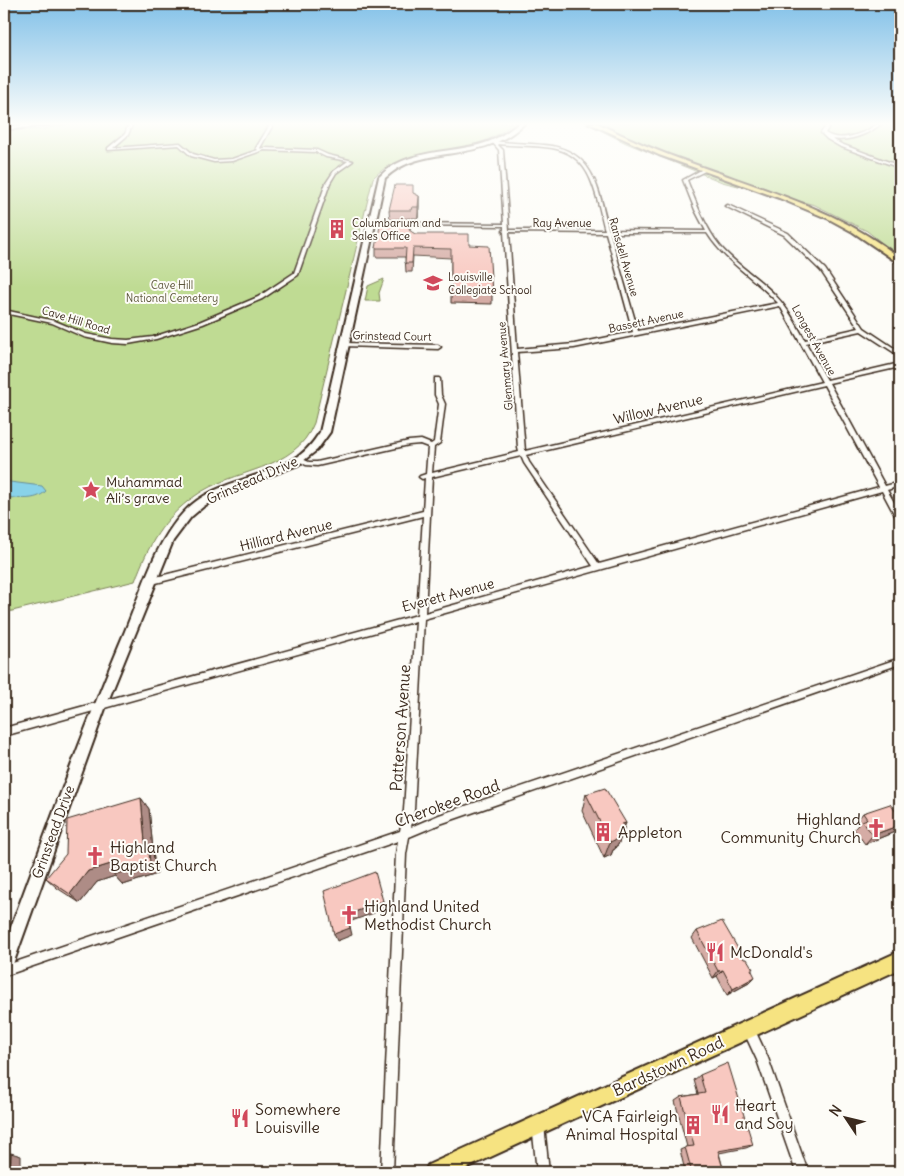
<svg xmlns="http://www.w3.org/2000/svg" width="904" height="1176" viewBox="0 0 904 1176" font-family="Delius,sans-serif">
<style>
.green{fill:#bfdb93;stroke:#7d8258}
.water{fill:#88d2e9;stroke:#698f98}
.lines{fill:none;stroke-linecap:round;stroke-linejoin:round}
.street-casing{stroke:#3b2a1e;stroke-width:3}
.secondary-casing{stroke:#3b2a1e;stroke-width:4}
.primary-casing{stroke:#3b2a1e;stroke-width:4}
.street{fill:#fdfcf7;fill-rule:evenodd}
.secondary{fill:#fdfcf7;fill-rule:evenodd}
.primary{fill:#f6e381;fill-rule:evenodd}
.wall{fill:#d5aca5;stroke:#3b2a1e}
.shaded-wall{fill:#ae8c86;stroke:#3b2a1e}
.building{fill:#f8c8c0;stroke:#3b2a1e}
.labels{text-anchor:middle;stroke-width:4;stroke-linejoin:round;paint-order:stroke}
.far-poi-label{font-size:11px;fill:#3b2a1e;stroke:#fdfcf7;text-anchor:start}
.far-street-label{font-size:11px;fill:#3b2a1e;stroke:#fdfcf7}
.far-park-label{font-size:11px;fill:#5c563b;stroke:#fdfcf7}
.street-label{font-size:14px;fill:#3b2a1e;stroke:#fdfcf7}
.poi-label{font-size:14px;fill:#3b2a1e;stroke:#fdfcf7;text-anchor:start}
.near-street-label{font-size:16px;fill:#3b2a1e;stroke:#fdfcf7}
.near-poi-label{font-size:16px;fill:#3b2a1e;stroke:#fdfcf7;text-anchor:start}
</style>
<rect width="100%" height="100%" fill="#fdfcf7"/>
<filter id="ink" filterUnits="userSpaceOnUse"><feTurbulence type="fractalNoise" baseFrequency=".02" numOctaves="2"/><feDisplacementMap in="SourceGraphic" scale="10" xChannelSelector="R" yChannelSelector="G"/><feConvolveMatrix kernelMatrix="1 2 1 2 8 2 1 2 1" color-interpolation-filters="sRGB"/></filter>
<g filter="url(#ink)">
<!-- green -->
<g class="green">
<path d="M72 123H514C505 130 495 137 484 141 448 155 402 148 373 178L314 423C295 472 233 468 195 496 163 518 148 546 135 581L4 613V131L44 129Z"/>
<polygon points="586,123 900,123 900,257 867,231 815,205 722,182 626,143"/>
<polygon points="384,279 379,293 380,301 365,301 368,286"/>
</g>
<!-- water -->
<path class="water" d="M4 478 10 482 42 486 46 491C35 502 18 498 4 497Z"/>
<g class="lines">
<!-- street casing -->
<g class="street-casing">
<g id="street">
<polygon points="129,123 133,123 128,135 113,148 180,143 193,154 214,160 232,159 258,150 256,148 271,123 274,123 260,148 261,149 264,148 317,150 328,155 353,161 336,173 330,183 298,275 262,299 203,324 156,339 128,344 112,343 84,337 52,323 4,313 4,310 55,321 86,334 112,339 128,340 153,337 199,322 258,297 294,273 326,183 334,171 348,161 326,157 316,152 264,150 232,161 214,162 191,156 179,145 108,150 108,148 125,134"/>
<path d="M828 123H831L825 133C838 142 855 136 868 130 873 127 876 123 882 123 869 134 850 142 832 139L841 144 900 166V168L839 146 827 139 821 133Z"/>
<path d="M494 141C513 144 533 143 552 146 596 154 599 194 609 230L706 231 695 210 683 180 703 169H705V171L687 180C696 203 705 227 720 246 736 265 758 277 775 295 788 308 796 324 805 340L859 328 821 271 784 235 725 206 728 205 788 233 825 269 864 328 900 352V356L898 355 861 331 806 343 827 380 900 363V367L829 383 885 486 900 482V486L887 490 900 513V521H898L882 491 424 619 414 810 411 827 439 815 900 658V664L440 824 409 837 406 854 393 1172H381L396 854 398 841 4 976V966L400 831 404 810 416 621 4 736V728L417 615 423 516 152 584 148 581 152 578 423 511 425 478 422 479 419 477 420 476 426 474 428 447 420 444 409 445 317 466 306 465 297 460 300 458 309 462H317L409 441 421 440 431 444 434 442 439 404 435 395V378H439L440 379 441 395 445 404 440 443 434 447 432 473 519 452 518 448 504 232 503 231 504 230V226L403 225 401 224 403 223 504 224 499 150 492 142ZM497 144C515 146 534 145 552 148 593 155 596 197 605 230H509L503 150ZM509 232 606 233 633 332 574 344 517 349ZM610 233H707C725 262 755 278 778 303L638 331ZM780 306 822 382 525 451 517 352 574 348ZM824 385 879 487 599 564 529 462 526 455ZM521 456 524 463 593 566 425 613 432 477Z"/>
<polygon points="345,343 438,345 441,347 438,349 343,346 343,344"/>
<polygon points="749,1024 753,1026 768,1058 808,1172 796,1172 757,1060 743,1030 745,1026"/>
<polygon points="538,1119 542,1121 544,1125 549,1172 537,1172 532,1125 534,1121"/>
</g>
</g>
<!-- secondary casing -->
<g class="secondary-casing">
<g id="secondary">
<polygon points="43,123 64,123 4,130 4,127"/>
<path d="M519 123H525C515 132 504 140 492 144 456 158 415 150 385 178L330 432 317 450 298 465 230 491 204 506 191 517 173 541 106 706 12 967 10 973 4 975V946C43 841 81 735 125 631 141 593 154 544 183 513 211 482 256 480 291 461 304 454 313 443 320 432L379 177C407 148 450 154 485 143 498 139 509 131 519 123Z"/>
</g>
</g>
<!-- primary casing -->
<g class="primary-casing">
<g id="primary">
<path d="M589 123H597C627 138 659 152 691 163 764 190 838 209 900 258V264L853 232 829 219 779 198 659 155Z"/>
<polygon points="900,951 900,969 458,1172 425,1172 428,1165"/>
</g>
</g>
<!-- street -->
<use href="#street" class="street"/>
<!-- secondary -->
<use href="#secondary" class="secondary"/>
<!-- primary -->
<use href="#primary" class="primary"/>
</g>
<!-- wall -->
<g class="wall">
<polygon points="413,193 419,196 419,207 418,218 412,218 412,221 411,221 410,231 415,234 469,245 492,294 492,304 451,303 451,258 413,256 412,272 406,272 405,257 376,257 376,248 390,220 389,210"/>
<polygon points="586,794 626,823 624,828 624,829 618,845 616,846 615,849 613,850 611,855 604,858 582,811"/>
<polygon points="141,798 149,809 154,860 156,863 157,874 123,885 115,876 97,882 80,903 57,888 46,878"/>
<polygon points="863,813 897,831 865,844 854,829 858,825 856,822"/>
<polygon points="697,931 744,959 752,970 749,983 727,995 717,976 713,978 692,938"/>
<polygon points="700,1075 753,1145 746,1148 719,1153 724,1172 688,1172 688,1171 685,1171 680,1150 687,1147 675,1101 681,1097 698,1094 694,1080"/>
</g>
<!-- shaded-wall -->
<g class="shaded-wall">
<polygon points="419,196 419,207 418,218 418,207"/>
<polygon points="141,798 149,809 154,860 156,863 157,874 123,885 115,876 97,882 80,903 70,894 88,871 146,853"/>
<polygon points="626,823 623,829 624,829 618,845 616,846 615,849 613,850 611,855 604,858 610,842 616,834 622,824"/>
<polygon points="900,825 900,828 897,831 865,844 873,835"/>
<polygon points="383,901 385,909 349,922 352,935 337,941 334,934 347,915"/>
<polygon points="723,970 717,976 713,978 718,971"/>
<polygon points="755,977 749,983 727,995 733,989"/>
<polygon points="11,1153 21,1156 21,1172 10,1172"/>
</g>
<!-- building -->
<g class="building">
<polygon points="395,185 413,185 413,193 419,196 418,207 412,207 411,210 389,210"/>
<polygon points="411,218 409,230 415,234 469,234 469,245 489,246 492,294 451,293 451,249 413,248 412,263 405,263 406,248 376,248 381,220"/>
<polygon points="605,788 626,823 622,824 624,829 620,830 621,833 616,834 617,839 610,842 586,794"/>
<polygon points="141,798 146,853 149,853 150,863 114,875 114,863 88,871 70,894 46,878 66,854 67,820"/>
<polygon points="890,804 900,817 900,825 873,835 862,821 867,819 863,813"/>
<polygon points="375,872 383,901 347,915 350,928 334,934 324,891"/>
<polygon points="722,921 744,959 747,959 753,969 751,969 755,977 733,989 723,970 718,971 697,931"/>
<polygon points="728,1063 753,1145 718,1151 724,1172 695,1172 694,1168 691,1169 685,1147 694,1146 681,1097 705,1093 700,1075"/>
<polygon points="11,1153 10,1172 4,1172 4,1156"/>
</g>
</g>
<!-- sky -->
<linearGradient id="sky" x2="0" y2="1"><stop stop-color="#81c0e8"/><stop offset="0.43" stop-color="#fefefb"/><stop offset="1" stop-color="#fefefb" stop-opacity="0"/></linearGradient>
<rect width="904" height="288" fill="url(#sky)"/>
<!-- icons -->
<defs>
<g id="building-bare" transform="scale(1.5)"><path d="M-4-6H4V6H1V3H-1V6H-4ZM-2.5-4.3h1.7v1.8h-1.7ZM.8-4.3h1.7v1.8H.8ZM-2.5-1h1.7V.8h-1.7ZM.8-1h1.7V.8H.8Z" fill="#d1495b" stroke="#fdfcf7" stroke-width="2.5" paint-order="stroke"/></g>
<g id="school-bare" transform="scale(1.5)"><path d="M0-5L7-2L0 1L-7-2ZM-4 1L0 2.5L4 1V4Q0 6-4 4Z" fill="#d1495b" stroke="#fdfcf7" stroke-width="2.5" paint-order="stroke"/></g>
<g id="sight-bare" transform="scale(1.5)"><path d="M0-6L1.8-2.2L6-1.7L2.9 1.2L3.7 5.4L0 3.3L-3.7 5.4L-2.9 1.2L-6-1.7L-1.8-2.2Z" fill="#d1495b" stroke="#fdfcf7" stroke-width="2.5" paint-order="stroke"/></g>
<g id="church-bare" transform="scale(1.5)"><path d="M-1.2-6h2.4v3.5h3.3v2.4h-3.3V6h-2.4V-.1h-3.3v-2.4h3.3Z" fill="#d1495b" stroke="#fdfcf7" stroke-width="2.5" paint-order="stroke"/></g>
<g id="restaurant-bare" transform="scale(1.5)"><path d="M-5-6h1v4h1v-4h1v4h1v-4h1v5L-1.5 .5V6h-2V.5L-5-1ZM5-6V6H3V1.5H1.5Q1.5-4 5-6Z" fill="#d1495b" stroke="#fdfcf7" stroke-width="2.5" paint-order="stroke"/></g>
</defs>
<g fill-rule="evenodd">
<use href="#building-bare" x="337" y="229"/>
<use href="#school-bare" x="433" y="283"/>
<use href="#sight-bare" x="91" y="490"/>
<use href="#church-bare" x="876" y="828"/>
<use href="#building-bare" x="603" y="832"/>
<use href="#church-bare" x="95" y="856"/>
<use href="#church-bare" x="349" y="915"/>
<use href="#restaurant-bare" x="715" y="952"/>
<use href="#restaurant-bare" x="720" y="1114"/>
<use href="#restaurant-bare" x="240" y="1118"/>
<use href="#building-bare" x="693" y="1125"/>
</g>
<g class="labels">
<!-- far-poi labels -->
<g class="far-poi-label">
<text x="352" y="227">Columbarium and<tspan x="352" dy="13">Sales Office</tspan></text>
<text x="448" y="281">Louisville<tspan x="448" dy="13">Collegiate School</tspan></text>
</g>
<!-- far-street labels -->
<g class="far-street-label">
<text x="562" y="227">Ray Avenue</text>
<text transform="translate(624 257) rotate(74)" y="4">Ransdell Avenue</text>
<text transform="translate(76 320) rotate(17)" y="4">Cave Hill Road</text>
<text transform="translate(646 321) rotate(-12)" y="4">Bassett Avenue</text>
<text transform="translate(392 336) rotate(1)" y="4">Grinstead Court</text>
<text transform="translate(814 340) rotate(61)" y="4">Longest Avenue</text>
<text transform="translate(505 366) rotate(-95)" y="4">Glenmary Avenue</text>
</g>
<!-- far-park labels -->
<g class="far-park-label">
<text x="172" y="289">Cave Hill<tspan x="172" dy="13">National Cemetery</tspan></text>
</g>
<!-- street labels -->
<g class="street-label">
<text transform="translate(658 409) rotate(-13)" y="5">Willow Avenue</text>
<text transform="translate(252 480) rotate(-24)" y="5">Grinstead Drive</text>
<text transform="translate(286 535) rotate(-14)" y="5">Hilliard Avenue</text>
<text transform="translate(448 595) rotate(-15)" y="5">Everett Avenue</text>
<text transform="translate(53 832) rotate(-70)" y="5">Grinstead Drive</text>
</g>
<!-- poi labels -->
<g class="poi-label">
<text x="106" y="487">Muhammad<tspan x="106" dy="16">Ali’s grave</tspan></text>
</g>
<!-- near-street labels -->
<g class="near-street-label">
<text transform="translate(400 728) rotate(-86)" y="6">Patterson Avenue</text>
<text transform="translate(447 803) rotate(-20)" y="6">Cherokee Road</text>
<text transform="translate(668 1066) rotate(-25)" y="6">Bardstown Road</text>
</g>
<!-- near-poi labels -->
<g class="near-poi-label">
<text x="861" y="825" text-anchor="end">Highland<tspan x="861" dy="18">Community Church</tspan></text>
<text x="618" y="838">Appleton</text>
<text x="110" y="853">Highland<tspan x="110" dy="18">Baptist Church</tspan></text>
<text x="364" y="912">Highland United<tspan x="364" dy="18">Methodist Church</tspan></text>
<text x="730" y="958">McDonald's</text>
<text x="735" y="1111">Heart<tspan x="735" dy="18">and Soy</tspan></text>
<text x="255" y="1115">Somewhere<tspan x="255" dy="18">Louisville</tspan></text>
<text x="678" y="1122" text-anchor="end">VCA Fairleigh<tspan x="678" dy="18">Animal Hospital</tspan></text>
</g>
</g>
<!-- margin -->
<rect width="904" height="1176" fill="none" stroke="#fdfcf7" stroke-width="20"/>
<rect x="10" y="10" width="884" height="1156" fill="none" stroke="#3b2a1e" stroke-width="2" filter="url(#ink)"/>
<!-- north arrow -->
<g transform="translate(846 1118) rotate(305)" stroke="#fdfcf7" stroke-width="4" paint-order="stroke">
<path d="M0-4L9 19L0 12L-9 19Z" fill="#3b2a1e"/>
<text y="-8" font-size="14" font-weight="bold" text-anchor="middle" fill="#3b2a1e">N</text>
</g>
</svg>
